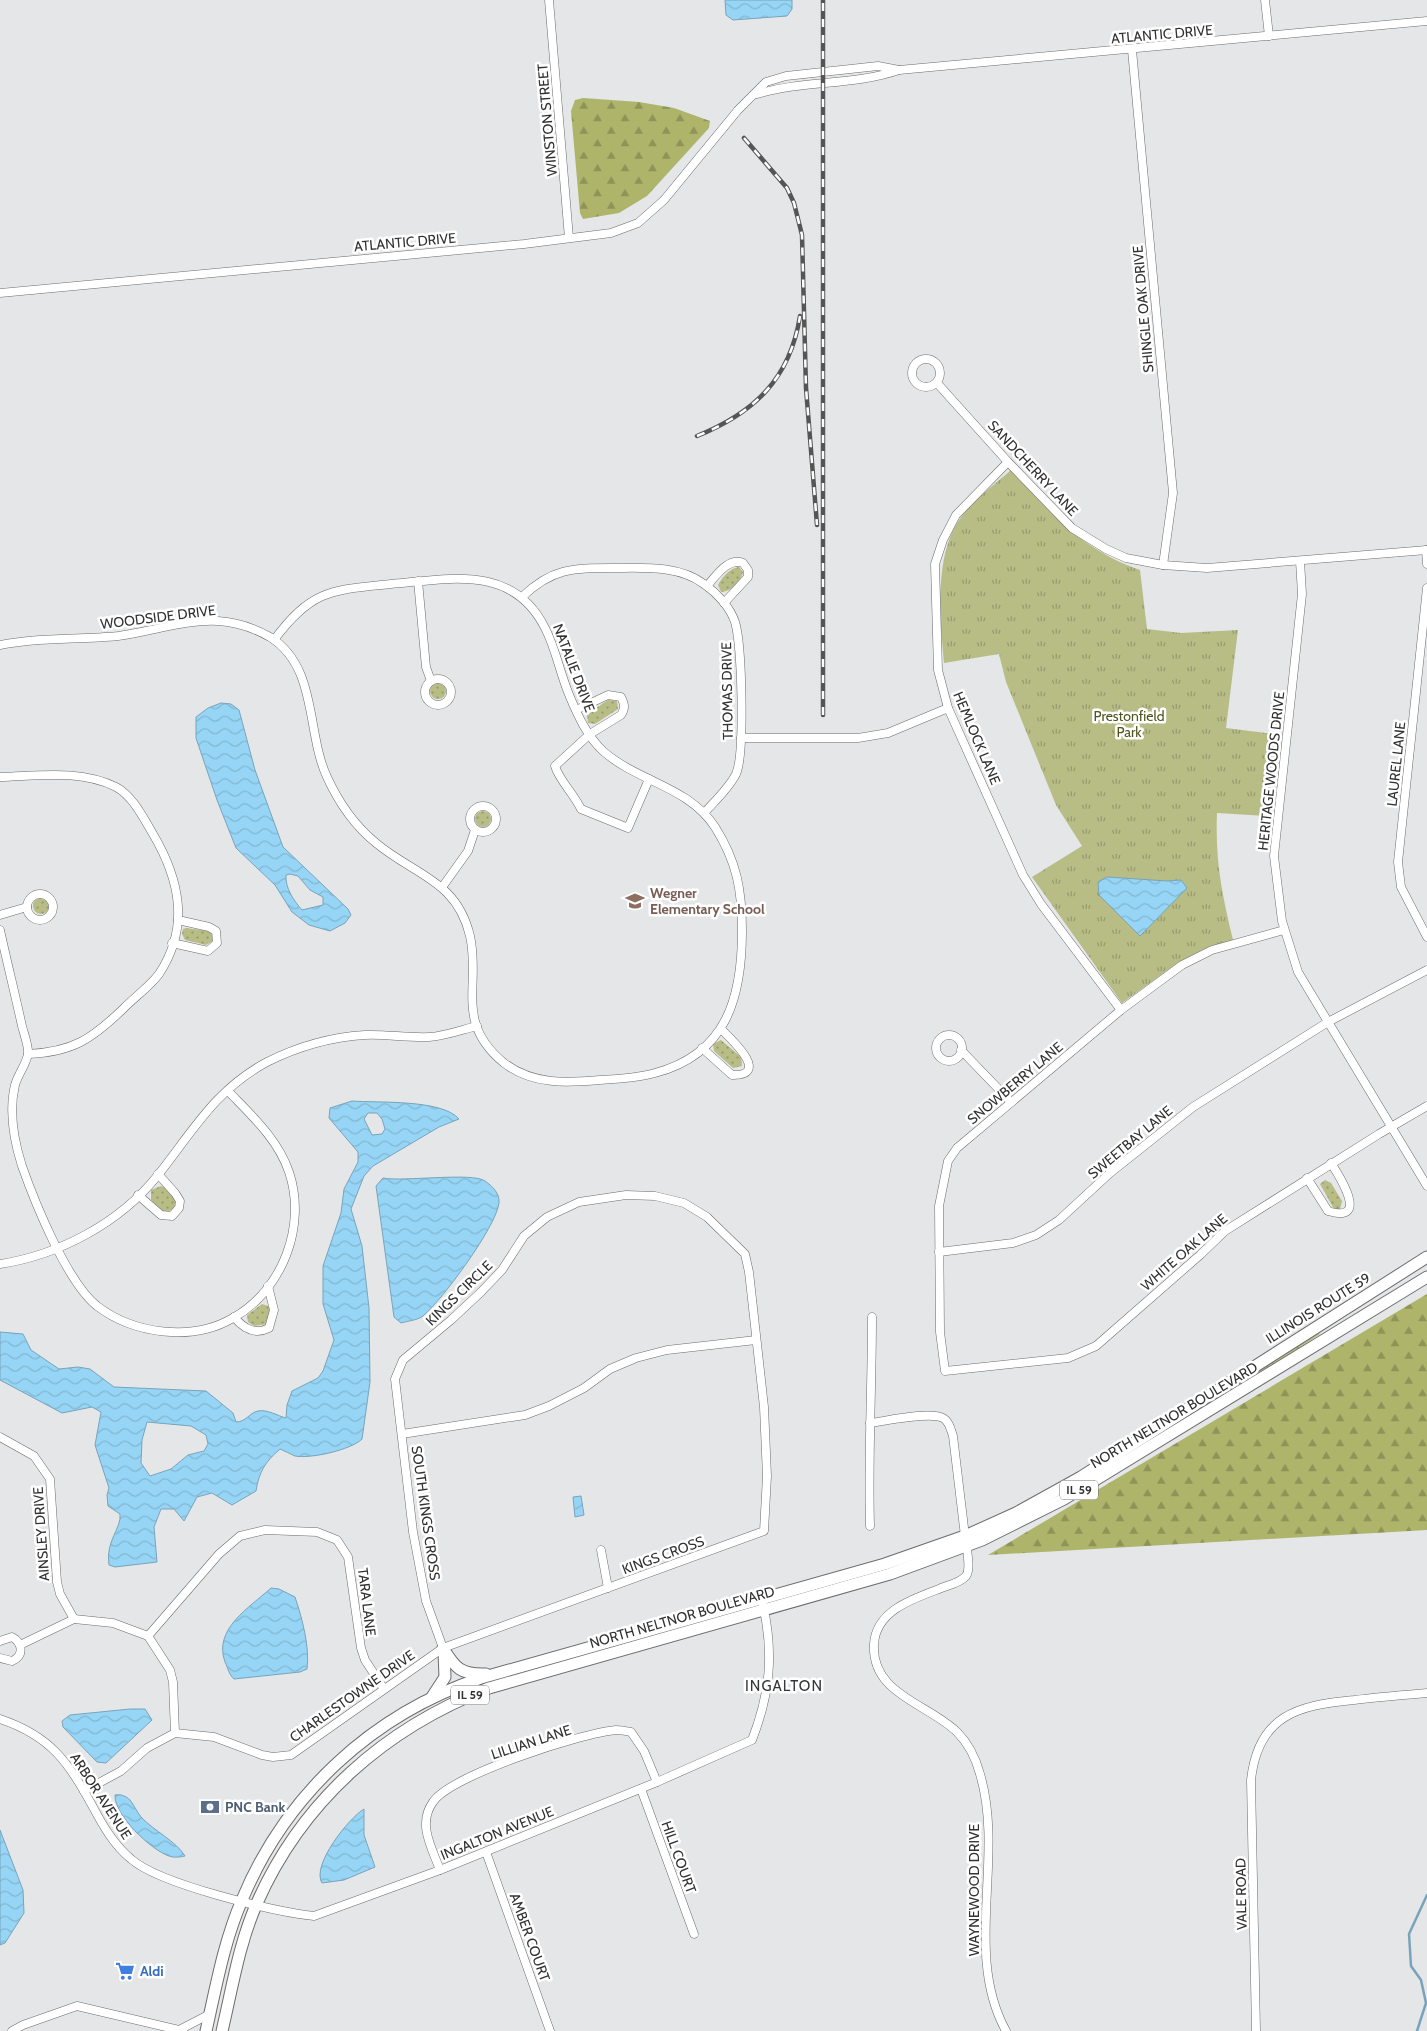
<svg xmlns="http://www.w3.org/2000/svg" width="1427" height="2031" viewBox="0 0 1427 2031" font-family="Cabin,sans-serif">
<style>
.grass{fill:url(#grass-dots)}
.forest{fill:url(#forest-firs)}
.park{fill:url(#park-tufts)}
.water{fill:url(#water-waves);stroke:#78a4bb;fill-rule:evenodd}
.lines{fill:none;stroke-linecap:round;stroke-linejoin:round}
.stream{stroke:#78a4bb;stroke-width:2.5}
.street-casing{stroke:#6b6c6d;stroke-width:9}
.primary-casing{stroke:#6b6c6d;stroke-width:13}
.street{stroke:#fff;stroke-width:8}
.primary{stroke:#fff;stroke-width:11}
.rail-casing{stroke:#555556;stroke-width:4.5}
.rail{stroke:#fff;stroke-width:2.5;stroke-dasharray:8;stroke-linecap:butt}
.labels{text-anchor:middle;stroke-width:5;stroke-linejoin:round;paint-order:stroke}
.shield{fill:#fff;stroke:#707070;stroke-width:1}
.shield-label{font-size:12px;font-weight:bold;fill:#323233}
.street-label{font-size:14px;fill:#323233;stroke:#fff}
.park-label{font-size:14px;fill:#51551e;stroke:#fff}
.education-label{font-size:14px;font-weight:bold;fill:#785e54;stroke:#fff;text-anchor:start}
.service-label{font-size:14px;font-weight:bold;fill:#4e5e75;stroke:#fff;text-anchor:start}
.shop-label{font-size:14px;font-weight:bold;fill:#366cbe;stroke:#fff;text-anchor:start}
.neighbourhood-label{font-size:15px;letter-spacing:1px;fill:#363738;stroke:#fff}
</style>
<defs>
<pattern id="grass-dots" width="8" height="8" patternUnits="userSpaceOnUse" patternTransform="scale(1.25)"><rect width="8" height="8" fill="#b8bd86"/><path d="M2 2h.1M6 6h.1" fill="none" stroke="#969a6e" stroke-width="1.8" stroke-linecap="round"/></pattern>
<pattern id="forest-firs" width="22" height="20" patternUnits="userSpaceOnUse" patternTransform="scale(1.25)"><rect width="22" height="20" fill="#aeb46a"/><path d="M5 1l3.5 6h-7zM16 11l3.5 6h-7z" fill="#8e9358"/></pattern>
<pattern id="park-tufts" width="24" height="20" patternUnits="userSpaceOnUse" patternTransform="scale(1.25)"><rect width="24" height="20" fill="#b8bd86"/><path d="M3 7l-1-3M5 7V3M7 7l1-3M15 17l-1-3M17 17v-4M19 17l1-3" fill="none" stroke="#969a6e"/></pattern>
<pattern id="water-waves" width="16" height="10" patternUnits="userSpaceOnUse" patternTransform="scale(1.25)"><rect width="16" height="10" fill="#96d5f5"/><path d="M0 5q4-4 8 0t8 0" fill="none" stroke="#82b7d2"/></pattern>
</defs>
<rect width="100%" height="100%" fill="#e5e6e7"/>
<!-- grass -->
<g class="grass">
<path d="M739 567 743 572C741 582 730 592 721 592L718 585C722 577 730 568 739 567Z"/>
<circle cx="438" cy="691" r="8"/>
<polygon points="608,700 617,701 618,709 595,724 588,723 587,714"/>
<circle cx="483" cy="819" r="8"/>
<circle cx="41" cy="906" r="8"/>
<polygon points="186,928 209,931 213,936 213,941 206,945 185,940 182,934 183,929"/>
<polygon points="721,1040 741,1057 742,1066 733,1068 714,1051 713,1044"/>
<polygon points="1325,1180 1331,1183 1342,1201 1340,1209 1334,1209 1320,1184"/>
<path d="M161 1186C168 1188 175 1197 176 1204L173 1210 164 1212 151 1200V1190Z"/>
<polygon points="262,1304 268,1306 271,1311 266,1324 254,1326 248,1322 247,1315"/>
<polygon points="1318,1332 1320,1334 1282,1360 1207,1406 1206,1404"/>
</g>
<!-- forest -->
<g class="forest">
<polygon points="583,98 639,102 674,108 710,121 709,128 647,196 619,213 583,219 580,213 571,111 575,100"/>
<polygon points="1427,1294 1427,1530 988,1555"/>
</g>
<!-- park -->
<path class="park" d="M1011 470C1051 513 1082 550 1140 570L1147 629 1181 633 1238 630 1226 728 1274 734 1266 816 1217 813C1215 861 1222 894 1233 940L1204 949 1179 962 1122 1003 1032 877 1082 846 1056 805 1006 682 999 654 944 663C940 620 934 557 959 520 972 501 994 485 1011 470Z"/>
<!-- water -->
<g class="water">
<polygon points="725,0 792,0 792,9 787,16 733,20 726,15"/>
<path d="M221 703 231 704 239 710 255 770 283 847 348 909 351 915 345 923 330 931 309 925 292 912 275 885 236 848 217 800 196 738V717L208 708ZM290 874 298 876 310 890 323 897V905L302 910C294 901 285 888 286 875Z"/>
<polygon points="1107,877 1167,881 1181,880 1187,888 1140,936 1099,895 1098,882"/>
<path d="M352 1101C378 1103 442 1099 459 1119L439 1127 373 1166 364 1176 351 1209 362 1246 369 1308 370 1382 362 1439C351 1450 310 1459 295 1456 290 1454 285 1451 280 1449 265 1462 259 1472 256 1491L232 1505 212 1493 197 1497 184 1521 174 1509H161L154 1527 157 1562 115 1567 109 1565C105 1541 122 1528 120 1514L108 1506 107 1495 109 1488 95 1445 101 1412 92 1407 62 1413 0 1380V1332L23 1334 31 1350 59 1369 78 1367 90 1369 114 1387 206 1391 233 1413 236 1422C246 1422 249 1413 258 1411 267 1409 278 1416 286 1418L287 1405 292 1391 318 1378 323 1371 334 1340 323 1304V1266L341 1213 344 1189 358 1162V1152L329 1118 330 1108ZM368 1113H377L382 1119 385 1129 382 1134 372 1135 364 1119ZM147 1422 191 1426 206 1435 208 1444 204 1451 188 1455 171 1469 150 1476 141 1463 142 1440Z"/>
<path d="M383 1178C404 1182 472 1172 485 1181 492 1186 500 1193 499 1203 496 1227 443 1299 423 1316 418 1320 408 1321 401 1323L394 1317 376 1186Z"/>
<polygon points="581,1496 584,1515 575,1517 573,1497"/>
<path d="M271 1588 279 1589 295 1597C302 1618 310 1647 307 1669L300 1672 234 1679C229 1675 228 1668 225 1662 213 1629 249 1608 271 1588Z"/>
<polygon points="130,1709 145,1709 152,1720 106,1763 97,1762 63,1727 62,1721 70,1715"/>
<path d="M115 1795C121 1794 126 1796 130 1800 134 1805 137 1812 141 1817 154 1831 176 1841 185 1856 181 1857 174 1858 169 1856 151 1850 114 1815 115 1795Z"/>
<path d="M364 1809V1835L375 1867 344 1880 322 1883C311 1865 349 1818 364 1809Z"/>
<polygon points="0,1830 23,1890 24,1913 5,1943 0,1945"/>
</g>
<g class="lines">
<!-- stream -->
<polyline class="stream" points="1417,2031 1426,2003 1421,1980 1411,1966 1409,1934 1427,1895"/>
<!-- street casing -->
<g class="street-casing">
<g id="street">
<polyline points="549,0 569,238"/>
<polyline points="1265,0 1269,36"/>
<polyline points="1132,50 1173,493 1163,565"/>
<path d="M757 94C803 80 853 86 899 70L1427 21"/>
<polyline points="0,293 524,244 611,233 638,223 664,200 738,110 766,82 786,76 878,66 899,70"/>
<circle cx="926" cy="373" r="14"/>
<polyline points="937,383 1008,462 1072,528 1106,549 1126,558 1163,565 1207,568 1427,550"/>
<polyline points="1008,462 956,515 943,540 935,564 938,670 948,708 1023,875 1041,904 1121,1010"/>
<polyline points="1426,550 1427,564"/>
<polyline points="1300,561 1302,594 1274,856 1282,921 1298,972 1427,1186"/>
<polyline points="418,581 426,667 431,681"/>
<path d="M707 586C716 576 728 557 743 563L748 570V577L724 603"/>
<polyline points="1427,588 1398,862 1401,887 1427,937"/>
<path d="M522 597C552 568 573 568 613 568 644 568 678 565 704 584 717 593 730 607 735 622 742 644 745 754 736 774 729 788 716 800 705 812"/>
<path d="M0 645C39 637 79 640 118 636 150 632 187 619 218 621 236 622 254 628 270 637 318 667 306 732 327 777 338 801 355 826 376 843 414 875 457 880 470 936 481 985 454 1022 504 1063 533 1085 567 1083 600 1080 619 1079 637 1078 655 1073 727 1054 742 997 742 931 742 890 737 862 715 827 688 786 638 782 603 751 587 736 578 716 570 697 560 674 556 649 545 628 513 564 450 579 391 584 332 590 312 589 274 640"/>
<circle cx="438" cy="692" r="13"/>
<path d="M576 710 608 695 621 697C624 703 626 708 621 715L590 734 555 766C559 780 574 794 581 809L628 828 649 779"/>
<polyline points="741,738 858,738 888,733 948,708"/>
<path d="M0 777C38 776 80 769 116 787 133 796 144 819 153 834 180 880 190 927 159 974 150 986 135 997 124 1008 92 1039 73 1052 28 1054"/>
<circle cx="483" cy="819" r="13"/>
<polyline points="443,886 468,851 475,830"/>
<circle cx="40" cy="907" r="13"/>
<polyline points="0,915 27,907"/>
<path d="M0 930C7 962 15 994 22 1026 24 1034 29 1047 28 1054 26 1065 18 1074 15 1085 9 1110 14 1141 22 1166 35 1203 67 1282 97 1306 134 1334 192 1342 233 1318 283 1290 307 1225 289 1172 278 1139 251 1115 228 1091"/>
<polyline points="1284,930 1212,950 1182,965 1121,1010 957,1148 948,1161 939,1206 940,1332 945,1371 1068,1358 1096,1346 1200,1255 1225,1231 1379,1134 1427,1106"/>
<polyline points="172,943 208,951 217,943 216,931 209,927 178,920"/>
<circle cx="949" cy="1048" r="13"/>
<path d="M702 1048 732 1075C772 1076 730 1038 721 1029"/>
<polyline points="961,1050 1011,1102"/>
<path d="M1307 1178 1328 1211C1370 1224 1340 1177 1331 1163"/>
<polyline points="138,1195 161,1215 172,1216 179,1208 180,1201 175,1193 158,1174"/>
<polyline points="939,1252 1013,1243 1036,1235 1059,1220 1110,1173 1193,1107 1328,1022 1427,970"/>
<path d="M0 1264C59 1255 120 1223 158 1175 193 1131 215 1090 267 1062 297 1047 331 1037 365 1035 386 1034 408 1038 429 1037 445 1036 461 1030 477 1026"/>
<path d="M234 1317C244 1329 255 1335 269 1328L274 1310 268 1286"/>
<path d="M870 1423C886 1421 930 1411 943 1418 949 1421 951 1430 953 1436L965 1536"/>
<polyline points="402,1434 525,1415 549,1406 584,1388 610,1369 636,1358 667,1350 756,1340"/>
<polyline points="0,1437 34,1456 50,1479 57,1582 60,1594 74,1619"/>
<path d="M870 1526C868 1456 872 1387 872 1317"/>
<path d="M967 1547C967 1555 971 1569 966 1576 959 1584 947 1585 939 1589 912 1599 876 1611 874 1644 871 1694 927 1703 957 1732 968 1743 976 1759 980 1774 1005 1858 963 1953 1006 2031"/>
<polyline points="601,1550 608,1588"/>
<polyline points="74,1619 113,1623 148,1636 170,1670 173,1682 175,1733"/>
<polyline points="148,1636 219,1554 240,1536 265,1530 317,1532 337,1540 348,1557 361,1648 365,1660 384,1689"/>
<path d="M0 1641 12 1637C23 1643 24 1656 12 1661L0 1658"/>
<polyline points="20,1645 74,1619"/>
<path d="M0 1719C51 1736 68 1762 93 1807 103 1826 114 1845 131 1859 159 1884 275 1912 314 1916L440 1870 657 1782 752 1740C770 1694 774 1654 763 1605"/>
<polyline points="641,1789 694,1934"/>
<polyline points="84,1791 121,1771 147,1748 175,1733 214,1737 262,1755 273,1757 291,1755 443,1648 764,1531 767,1476 764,1407 749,1272 745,1254 707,1217 684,1203 655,1196 626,1195 579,1202 547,1217 524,1236 502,1270 481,1292 451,1320 403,1360 395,1379 413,1532 426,1601 443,1648"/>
<polyline points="486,1852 550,2031"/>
<path d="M440 1870C432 1848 417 1824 433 1802 451 1775 582 1733 616 1730 620 1730 626 1731 631 1732L644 1751 657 1782"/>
<polyline points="181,2029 210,2014"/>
<polyline points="12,2031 23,2025 77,2006 183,2031"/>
<path d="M1256 2031 1251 1780C1258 1716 1297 1705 1354 1700 1378 1697 1403 1695 1427 1693"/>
</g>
</g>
<!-- primary casing -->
<g class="primary-casing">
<g id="primary">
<path d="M443 1648C455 1668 461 1675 486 1674"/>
<polyline points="432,1697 445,1677 444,1652"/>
<path d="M206 2031C216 1987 224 1941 242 1900 286 1794 373 1714 481 1678L885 1564 965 1536 1016 1513 1081 1477 1427 1257"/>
<path d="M222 2031C232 1989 239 1943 257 1903 302 1801 385 1728 489 1688L890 1574 982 1540 1064 1499 1427 1277"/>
</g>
</g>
<!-- street -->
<use href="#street" class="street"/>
<!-- primary -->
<use href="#primary" class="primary"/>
<!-- rail casing -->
<g class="rail-casing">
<g id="rail">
<polyline points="744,138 787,188 794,203 802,235 806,388 817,525"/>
<path d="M697 436C754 413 790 379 800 316"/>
<polyline points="823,715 823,0"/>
</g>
</g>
<!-- rail -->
<use href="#rail" class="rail"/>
</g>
<!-- icons -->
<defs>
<g id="school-bare" transform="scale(1.5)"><path d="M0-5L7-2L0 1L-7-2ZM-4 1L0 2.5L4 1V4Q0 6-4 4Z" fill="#8d6e63" stroke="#fff" stroke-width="2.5" paint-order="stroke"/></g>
<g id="bank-bare" transform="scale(1.5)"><path d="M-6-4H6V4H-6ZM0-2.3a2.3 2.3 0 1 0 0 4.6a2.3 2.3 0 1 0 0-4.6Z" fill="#5c6f8a" stroke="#fff" stroke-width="2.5" paint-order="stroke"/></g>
<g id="supermarket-bare" transform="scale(1.5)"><path d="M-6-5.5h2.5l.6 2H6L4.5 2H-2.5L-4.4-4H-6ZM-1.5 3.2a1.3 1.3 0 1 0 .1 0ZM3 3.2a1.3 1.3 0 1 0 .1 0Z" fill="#3f7fe0" stroke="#fff" stroke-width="2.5" paint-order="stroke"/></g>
</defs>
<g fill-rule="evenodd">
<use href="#school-bare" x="635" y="901"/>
<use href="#bank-bare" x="210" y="1807"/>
<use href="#supermarket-bare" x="125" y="1971"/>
</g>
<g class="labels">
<!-- shield labels -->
<g class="shield">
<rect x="1060" y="1480.5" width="38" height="19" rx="4"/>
<rect x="451" y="1685.5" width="38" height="19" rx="4"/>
</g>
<g class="shield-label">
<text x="1079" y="1494">IL 59</text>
<text x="470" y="1699">IL 59</text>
</g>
<!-- street labels -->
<g class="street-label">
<text transform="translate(1162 34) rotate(-5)" y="5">ATLANTIC DRIVE</text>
<text transform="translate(547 120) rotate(-95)" y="5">WINSTON STREET</text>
<text transform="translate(405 242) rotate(-5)" y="5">ATLANTIC DRIVE</text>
<text transform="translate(1143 309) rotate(-95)" y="5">SHINGLE OAK DRIVE</text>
<text transform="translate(1033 468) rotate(47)" y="5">SANDCHERRY LANE</text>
<text transform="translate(158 617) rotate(-7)" y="5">WOODSIDE DRIVE</text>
<text transform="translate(574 668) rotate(69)" y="5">NATALIE DRIVE</text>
<text transform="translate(727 691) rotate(-91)" y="5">THOMAS DRIVE</text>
<text transform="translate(977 738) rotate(67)" y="5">HEMLOCK LANE</text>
<text transform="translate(1396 764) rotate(-84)" y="5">LAUREL LANE</text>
<text transform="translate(1271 771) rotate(-84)" y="5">HERITAGE WOODS DRIVE</text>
<text transform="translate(1015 1083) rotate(-40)" y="5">SNOWBERRY LANE</text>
<text transform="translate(1130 1142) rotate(-40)" y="5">SWEETBAY LANE</text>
<text transform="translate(1184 1252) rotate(-41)" y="5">WHITE OAK LANE</text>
<text transform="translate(459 1293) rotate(-44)" y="5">KINGS CIRCLE</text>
<text transform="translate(1318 1308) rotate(-32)" y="5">ILLINOIS ROUTE 59</text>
<text transform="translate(1174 1415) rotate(-31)" y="5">NORTH NELTNOR BOULEVARD</text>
<text transform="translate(426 1513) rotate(82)" y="5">SOUTH KINGS CROSS</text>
<text transform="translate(41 1534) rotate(-94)" y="5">AINSLEY DRIVE</text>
<text transform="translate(663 1555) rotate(-20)" y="5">KINGS CROSS</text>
<text transform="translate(367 1602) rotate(83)" y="5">TARA LANE</text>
<text transform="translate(682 1617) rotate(-16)" y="5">NORTH NELTNOR BOULEVARD</text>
<text transform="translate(352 1696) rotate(-35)" y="5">CHARLESTOWNE DRIVE</text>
<text transform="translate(531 1742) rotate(-18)" y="5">LILLIAN LANE</text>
<text transform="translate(101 1796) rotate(57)" y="5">ARBOR AVENUE</text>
<text transform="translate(497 1833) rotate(-22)" y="5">INGALTON AVENUE</text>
<text transform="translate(679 1857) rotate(70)" y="5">HILL COURT</text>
<text transform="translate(974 1890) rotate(-90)" y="5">WAYNEWOOD DRIVE</text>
<text transform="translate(1241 1894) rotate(-91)" y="5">VALE ROAD</text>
<text transform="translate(530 1937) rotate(70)" y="5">AMBER COURT</text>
</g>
<!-- park labels -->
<g class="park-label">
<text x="1129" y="721">Prestonfield<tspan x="1129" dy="16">Park</tspan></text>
</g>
<!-- education labels -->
<g class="education-label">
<text x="650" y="898">Wegner<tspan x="650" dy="16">Elementary School</tspan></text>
</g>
<!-- service labels -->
<g class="service-label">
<text x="225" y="1812">PNC Bank</text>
</g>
<!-- shop labels -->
<g class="shop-label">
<text x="140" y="1976">Aldi</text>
</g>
<!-- neighbourhood labels -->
<g class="neighbourhood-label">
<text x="784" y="1691">INGALTON</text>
</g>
</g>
</svg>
